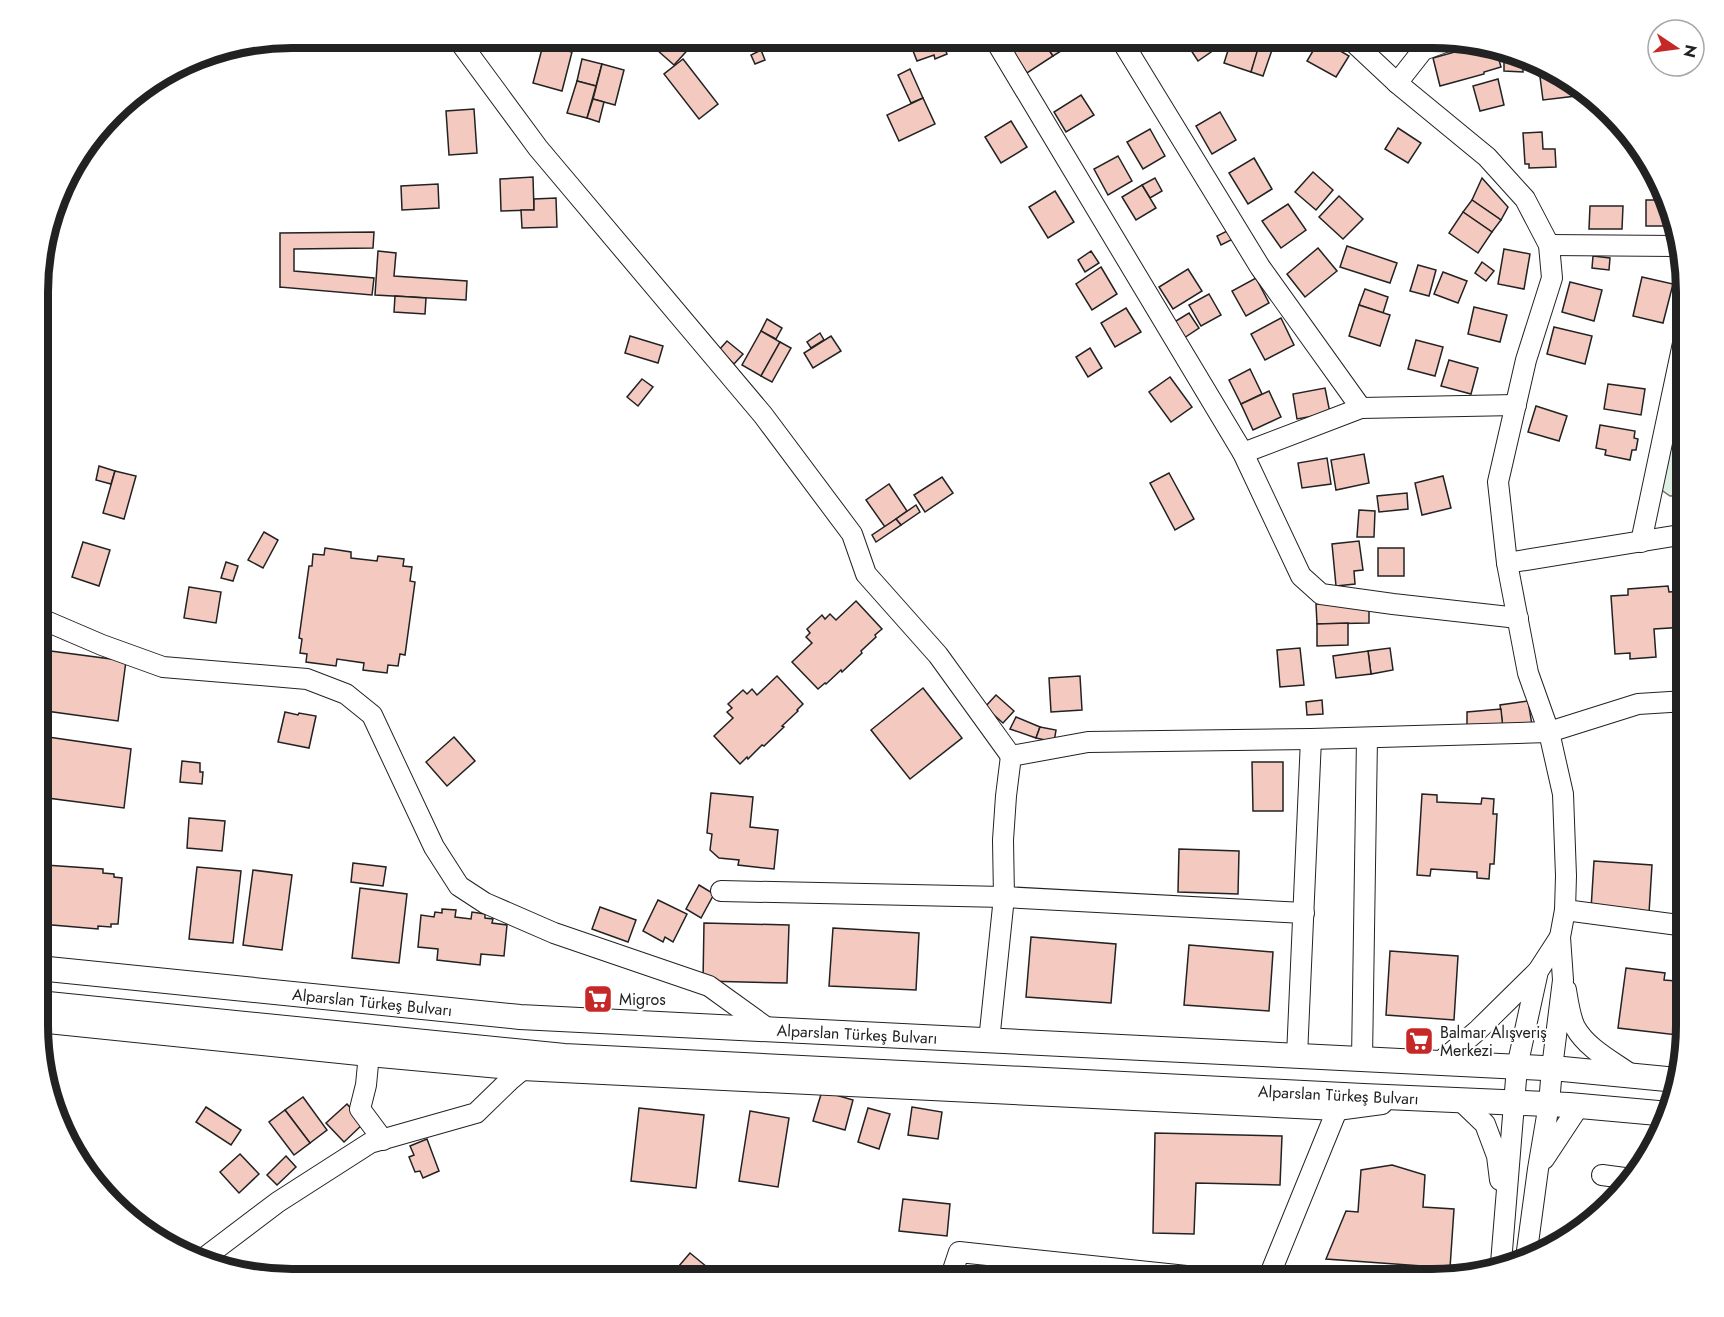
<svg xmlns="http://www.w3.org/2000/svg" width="1724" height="1317" viewBox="0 0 1724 1317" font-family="Jost,sans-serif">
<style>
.green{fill:#e0efe3;stroke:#6f6f6f;stroke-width:1.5}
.building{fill:#f3c9c0;stroke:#222;stroke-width:1.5}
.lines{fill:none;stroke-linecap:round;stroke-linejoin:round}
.minor-casing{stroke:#222;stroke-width:22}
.major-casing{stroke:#222;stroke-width:26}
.minor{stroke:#fff;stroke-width:20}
.major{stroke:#fff;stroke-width:24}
.labels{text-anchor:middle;stroke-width:4.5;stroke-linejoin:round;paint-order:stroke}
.poi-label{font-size:16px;fill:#222;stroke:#fff;text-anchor:start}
.street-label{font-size:16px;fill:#222;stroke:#fff}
.rim{fill:none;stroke:#222;stroke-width:8}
</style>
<rect width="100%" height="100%" fill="#fff"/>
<!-- green -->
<polygon class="green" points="1686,378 1686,495 1670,496 1660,489"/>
<!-- building -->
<g class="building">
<polygon points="668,38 688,38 694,43 674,65 657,50"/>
<polygon points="850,38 882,38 882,39 855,50"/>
<polygon points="908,38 941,38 947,54 935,59 934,55 917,61"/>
<polygon points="1030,38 1041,38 1053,56 1027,73 1012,50"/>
<polygon points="1048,38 1052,38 1061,51 1053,56 1043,41"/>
<polygon points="1183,38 1202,38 1211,52 1198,61"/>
<polygon points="1232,38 1262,39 1251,72 1224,63"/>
<polygon points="1320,39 1349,56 1336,77 1307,61"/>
<polygon points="543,45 572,52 562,91 533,83"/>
<polygon points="1259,45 1272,50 1263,76 1251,72"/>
<polygon points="1480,45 1496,49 1501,67 1484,72 1484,74 1440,86 1433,58"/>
<polygon points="761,50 765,60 755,64 751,55"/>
<polygon points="1504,57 1523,58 1523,72 1504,71"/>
<polygon points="582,59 602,64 596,86 577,81"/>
<polygon points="683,59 718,104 699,119 664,74"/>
<polygon points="602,64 624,70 615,105 593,99"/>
<polygon points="910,69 923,98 911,103 898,75"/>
<polygon points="1558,75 1574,85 1576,96 1543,100 1540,77"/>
<polygon points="1498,79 1504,105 1480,111 1473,86"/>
<polygon points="577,81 596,86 587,118 567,113"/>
<polygon points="1081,95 1094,115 1066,132 1054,112"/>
<polygon points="923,98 935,124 899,141 887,115"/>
<polygon points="593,99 604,102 599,122 587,118"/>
<polygon points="474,109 477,153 449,155 446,111"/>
<polygon points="1220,112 1236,140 1212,154 1196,126"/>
<polygon points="1011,121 1027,147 1001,163 985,137"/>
<polygon points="1398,128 1421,143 1408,163 1385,149"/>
<polygon points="1150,129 1165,156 1143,169 1127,142"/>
<polygon points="1542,132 1543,149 1555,149 1556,167 1529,168 1529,164 1525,164 1523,133"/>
<polygon points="1118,156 1132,181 1108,195 1094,169"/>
<polygon points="1254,158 1272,189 1248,204 1229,173"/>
<polygon points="1313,172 1333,190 1316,210 1295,192"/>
<polygon points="533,177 534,210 501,211 500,179"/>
<polygon points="1155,178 1162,191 1150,198 1142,185"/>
<polygon points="1482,178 1508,207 1501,220 1472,200"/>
<polygon points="438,184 439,208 402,210 401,186"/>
<polygon points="1142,185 1156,208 1136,220 1122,197"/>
<polygon points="1055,191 1074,222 1048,238 1029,207"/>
<polygon points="1339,196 1363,219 1343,239 1319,217"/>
<polygon points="556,198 557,227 522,228 521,210 534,210 534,199"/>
<polygon points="1472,200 1501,220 1492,232 1463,212"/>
<polygon points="1646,200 1665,200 1671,226 1646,226"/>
<polygon points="1288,204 1306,230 1281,248 1262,221"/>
<polygon points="1590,206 1623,206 1622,229 1589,229"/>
<polygon points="1463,212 1492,232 1478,253 1449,233"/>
<polygon points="1233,228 1237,237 1221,245 1217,236"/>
<polygon points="374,232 373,248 294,249 294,271 374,278 372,295 280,287 280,288 280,233"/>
<polygon points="1347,246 1397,263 1390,283 1340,267"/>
<polygon points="1318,248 1337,271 1305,297 1287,274"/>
<polygon points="1504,249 1530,254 1524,289 1498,284"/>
<polygon points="378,251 396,253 394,276 467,281 466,300 375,295"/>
<polygon points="1091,251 1099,263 1085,272 1078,260"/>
<polygon points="1593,256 1610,258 1609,270 1592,268"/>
<polygon points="1482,262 1494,271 1486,281 1475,273"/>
<polygon points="1418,265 1436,270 1429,296 1410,291"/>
<polygon points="1101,267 1117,294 1092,310 1076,284"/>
<polygon points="1188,269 1202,291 1173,309 1159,287"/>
<polygon points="1443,272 1467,281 1458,303 1434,294"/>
<polygon points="1642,277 1673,284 1663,323 1633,316"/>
<polygon points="1256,278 1269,303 1246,316 1232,291"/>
<polygon points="1570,282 1602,290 1594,321 1562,312"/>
<polygon points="1365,289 1388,297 1383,313 1359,305"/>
<polygon points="1209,294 1221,315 1201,326 1189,305"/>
<polygon points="395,296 426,298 425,314 394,312"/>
<polygon points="1359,305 1390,315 1380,346 1349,336"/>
<polygon points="1474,307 1507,315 1500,342 1468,334"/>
<polygon points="1126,308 1141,332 1115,347 1101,323"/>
<polygon points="1189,313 1199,328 1181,340 1171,324"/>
<polygon points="1281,318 1294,345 1265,360 1251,334"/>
<polygon points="767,319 782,328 776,339 761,331"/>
<polygon points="1554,327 1592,336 1585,364 1547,354"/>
<polygon points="761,331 780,342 761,376 742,365"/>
<polygon points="820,333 824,340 811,348 807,342"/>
<polygon points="630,336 663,346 658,363 625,353"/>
<polygon points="831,336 841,351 813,368 804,353"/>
<polygon points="1416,340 1443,347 1435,376 1408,369"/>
<polygon points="727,341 743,354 734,364 719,350"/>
<polygon points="780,342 791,348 772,382 761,376"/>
<polygon points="1090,348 1102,368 1088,377 1076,357"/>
<polygon points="1449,360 1478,368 1471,394 1441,386"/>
<polygon points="1250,369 1262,394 1241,404 1229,380"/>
<polygon points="1170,377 1192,407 1171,422 1149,392"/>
<polygon points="642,379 653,387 638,406 627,397"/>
<polygon points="1608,384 1645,389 1641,415 1604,409"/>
<polygon points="1325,388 1330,413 1297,419 1293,394"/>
<polygon points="1269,391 1281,417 1253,430 1241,404"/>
<polygon points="1536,406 1567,416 1559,441 1528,432"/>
<polygon points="1600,425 1635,431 1634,438 1638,439 1636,450 1632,450 1630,460 1605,455 1606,450 1596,448"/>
<polygon points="1364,454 1369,483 1336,490 1331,460"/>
<polygon points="1327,458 1331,484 1302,488 1298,463"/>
<polygon points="99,466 115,471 111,484 96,480"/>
<polygon points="115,471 136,476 124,519 103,513"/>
<polygon points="1169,473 1194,519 1175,530 1150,483"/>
<polygon points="1443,476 1451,508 1422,515 1415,483"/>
<polygon points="942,477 953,493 925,512 914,495"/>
<polygon points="889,484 907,511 885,527 866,500"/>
<polygon points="1407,493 1408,509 1379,512 1377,496"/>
<polygon points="916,505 920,512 901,525 896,519"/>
<polygon points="1359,510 1375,511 1374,537 1357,537"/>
<polygon points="896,519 901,525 876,542 872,535"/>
<polygon points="264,532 278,540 263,568 248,560"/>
<polygon points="1359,541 1363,570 1354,571 1355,584 1336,586 1332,544"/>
<polygon points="83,542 110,550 99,586 72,577"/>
<polygon points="325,548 351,552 351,558 377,561 378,556 404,559 403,566 412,567 410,581 415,582 405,655 400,654 398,666 388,665 387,673 363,670 364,663 337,659 336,666 306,662 307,654 300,653 302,639 299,638 309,566 312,566 313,554 324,555"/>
<rect x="1378" y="548" width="26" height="28"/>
<polygon points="226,562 238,566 233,581 221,578"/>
<polygon points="39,572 48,575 41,592 39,591"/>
<polygon points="1668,586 1669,592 1683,591 1686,627 1654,629 1656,657 1630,659 1630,653 1615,654 1611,596 1628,595 1628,589"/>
<polygon points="189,587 221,592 216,623 184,618"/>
<polygon points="856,601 882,629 875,635 876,637 861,651 862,653 842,672 841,670 826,684 825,683 818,689 792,662 812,643 806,637 810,633 807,629 822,615 825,619 830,614 836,620"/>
<polygon points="1369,603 1369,623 1317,624 1316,604"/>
<polygon points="1348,623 1348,645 1317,646 1317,624"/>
<polygon points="1300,648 1304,685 1280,687 1277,650"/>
<polygon points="1390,648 1393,670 1371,674 1368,651"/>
<polygon points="43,650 126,661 118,721 39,710 39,677"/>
<polygon points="1368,651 1371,674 1336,678 1333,656"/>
<polygon points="777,676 803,704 797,710 798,711 782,726 784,727 764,746 762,745 748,759 747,757 740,764 714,736 733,718 727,712 732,708 728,704 743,690 747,694 752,689 757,695"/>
<polygon points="1080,676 1082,710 1051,712 1049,678"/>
<polygon points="923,688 962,738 910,779 871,730"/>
<polygon points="996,695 1014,711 1003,723 985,707"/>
<polygon points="1322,700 1323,714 1307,715 1306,702"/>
<polygon points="1528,701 1532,725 1503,729 1500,705"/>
<polygon points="1501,709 1503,729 1467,730 1467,712"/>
<polygon points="285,712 298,715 299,713 316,716 309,748 278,742"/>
<polygon points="1016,717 1040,727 1036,738 1010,729"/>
<polygon points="1040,727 1056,730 1054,742 1036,738"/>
<polygon points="48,737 131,749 124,808 40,797"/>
<polygon points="454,737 475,761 447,786 426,762"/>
<polygon points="182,761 200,763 200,772 203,772 202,784 180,782"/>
<polygon points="1252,762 1283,762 1283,811 1253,811"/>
<polygon points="711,793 753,797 750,827 778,830 774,869 738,865 739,860 719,858 710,850 712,834 707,833"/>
<polygon points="1422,794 1437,795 1437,802 1481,804 1482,798 1494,799 1493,814 1497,814 1494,864 1490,864 1489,879 1477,878 1477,872 1431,869 1430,876 1417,875"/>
<polygon points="189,818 225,821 222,851 187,848"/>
<polygon points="39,836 51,837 49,852 38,851"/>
<polygon points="1179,849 1239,851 1238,894 1178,892"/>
<polygon points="1594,861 1652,865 1649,913 1591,909"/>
<polygon points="353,863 386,867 383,886 351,882"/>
<polygon points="45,865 103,869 103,873 114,874 114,877 122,878 118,924 111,924 111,927 98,926 98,929 41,924 41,921 38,921 38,867 45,868"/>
<polygon points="197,867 241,871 233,943 189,939"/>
<polygon points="253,870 292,875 282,950 243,945"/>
<polygon points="699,885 714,894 701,918 686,909"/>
<polygon points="360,888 407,894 399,963 352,958"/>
<polygon points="658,900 687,914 673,942 665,937 663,942 643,931"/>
<polygon points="600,907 636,920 628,942 592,929"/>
<polygon points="442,909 456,910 455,917 471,919 472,912 485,914 485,918 493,919 492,923 507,925 504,956 481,954 480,965 437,960 438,949 418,947 421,915 434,917 435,912 442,913"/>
<polygon points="704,923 789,925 787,983 703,981"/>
<polygon points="833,928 919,933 916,990 829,986"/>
<polygon points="1031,937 1116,944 1111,1003 1026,997"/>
<polygon points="1189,945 1273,952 1269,1011 1184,1005"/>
<polygon points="1390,951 1458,956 1454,1020 1386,1015"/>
<polygon points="1626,968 1665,973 1664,980 1676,981 1677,974 1686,975 1686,1036 1618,1028"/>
<polygon points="822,1091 853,1100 845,1130 813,1121"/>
<polygon points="303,1097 327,1130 310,1143 285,1110"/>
<polygon points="347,1104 364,1123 344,1142 326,1123"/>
<polygon points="206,1107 241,1130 231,1145 196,1122"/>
<polygon points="912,1107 942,1112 938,1139 908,1135"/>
<polygon points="639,1108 704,1115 696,1188 631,1181"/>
<polygon points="868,1108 890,1114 879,1149 858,1142"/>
<polygon points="285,1110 310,1143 294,1155 269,1122"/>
<polygon points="750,1111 789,1118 778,1187 739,1181"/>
<polygon points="1155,1133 1282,1136 1280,1185 1196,1183 1194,1234 1153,1233"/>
<polygon points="427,1139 439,1171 423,1178 420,1171 415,1172 409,1157 414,1155 410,1146"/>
<polygon points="240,1154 259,1174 239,1193 220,1172"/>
<polygon points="286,1156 296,1167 277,1185 267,1175"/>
<polygon points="1392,1165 1425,1175 1423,1207 1454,1209 1450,1268 1326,1259 1346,1211 1358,1212 1361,1170"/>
<polygon points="903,1199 950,1204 947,1236 899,1231"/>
<polygon points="690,1253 707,1267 697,1279 681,1279 673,1273"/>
</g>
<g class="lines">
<!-- minor casing -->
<g class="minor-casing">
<g id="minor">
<polyline points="457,38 538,148 763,415 852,534 866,574 938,655 1011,756"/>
<polyline points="994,38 1243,453 1301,576 1321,594 1393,604 1518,618"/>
<polyline points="1120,38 1260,267 1361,408"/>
<polyline points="1349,38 1397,83 1487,157 1525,199 1549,245 1552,278 1526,360 1498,482 1507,563 1528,673 1549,732 1563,794 1566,876 1565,910 1560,937 1563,980 1552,1068 1549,1104 1538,1169 1526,1258"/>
<polyline points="1397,83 1423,50 1453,39"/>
<polyline points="1549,245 1676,246"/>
<polyline points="1243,453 1361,408 1516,405"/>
<polyline points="1641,542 1686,329"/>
<polyline points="1507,563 1686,534"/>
<polyline points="39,618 102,645 163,667 307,679 346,694 372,715 434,847 459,886 485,903 554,933 709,986 770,1030"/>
<polyline points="721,891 1004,897 1304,913"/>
<polyline points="1565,910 1686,926"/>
<path d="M1566 990C1568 1002 1570 1017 1575 1027 1587 1049 1614 1062 1633 1076"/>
<polyline points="38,1022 369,1056 522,1070 1337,1110 1382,1104"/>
<polyline points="989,1041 1004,897 1003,840 1006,796 1011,756 1088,742 1311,739 1549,732 1638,704 1686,701"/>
<polyline points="370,1043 366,1085 360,1109 383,1140"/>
<polyline points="1297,1056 1311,739"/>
<polyline points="1362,1059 1367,738"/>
<polyline points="1439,1063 1477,1031 1538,971"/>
<polyline points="1460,1100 1485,1124 1497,1156 1500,1180"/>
<polyline points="1544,1159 1579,1106"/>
<polyline points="1602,1175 1632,1179"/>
<polyline points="200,1261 278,1202 370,1143 476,1113 510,1080 527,1066"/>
<polyline points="1501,1263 1517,1067 1538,971 1560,937"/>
<polyline points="950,1279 959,1252 1215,1279"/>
<polyline points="1268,1279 1337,1110"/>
</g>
</g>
<!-- major casing -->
<g class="major-casing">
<g id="major">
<path id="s1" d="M38 968 520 1017 1563 1069 1677 1080"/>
<path id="s2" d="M38 1003 564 1056 1363 1096 1569 1105 1669 1114"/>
</g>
</g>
<!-- minor -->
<use href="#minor" class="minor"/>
<!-- major -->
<use href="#major" class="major"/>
</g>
<!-- icons -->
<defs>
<g id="supermarket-square" transform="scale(1.5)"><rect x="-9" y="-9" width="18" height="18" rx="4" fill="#c62828" stroke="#fff"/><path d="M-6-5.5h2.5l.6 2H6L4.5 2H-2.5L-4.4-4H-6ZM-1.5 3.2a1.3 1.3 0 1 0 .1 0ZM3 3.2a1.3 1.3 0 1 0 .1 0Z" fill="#fff"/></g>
</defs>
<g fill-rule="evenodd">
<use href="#supermarket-square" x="598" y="999"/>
<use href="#supermarket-square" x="1419" y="1041"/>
</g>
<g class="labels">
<!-- poi labels -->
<g class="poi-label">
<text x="619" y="1005">Migros</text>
<text x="1440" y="1038">Balmar Alışveriş<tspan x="1440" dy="18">Merkezi</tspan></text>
</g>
<!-- street labels -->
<g class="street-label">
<text dy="6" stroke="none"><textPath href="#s1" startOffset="336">Alparslan Türkeş Bulvarı</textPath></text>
<text dy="6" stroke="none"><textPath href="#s1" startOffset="822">Alparslan Türkeş Bulvarı</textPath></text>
<text dy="6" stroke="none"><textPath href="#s2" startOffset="1304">Alparslan Türkeş Bulvarı</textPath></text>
</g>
</g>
<!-- crop -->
<path d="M0 0H1724V1317H0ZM292 48H1432A244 244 0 0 1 1676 292V1025A244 244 0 0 1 1432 1269H292A244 244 0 0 1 48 1025V292A244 244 0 0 1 292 48Z" fill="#fff" fill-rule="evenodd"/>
<path class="rim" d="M292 48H1432A244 244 0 0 1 1676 292V1025A244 244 0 0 1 1432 1269H292A244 244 0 0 1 48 1025V292A244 244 0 0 1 292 48Z"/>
<!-- north arrow -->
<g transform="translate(1676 48) rotate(103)"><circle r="28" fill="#ffffff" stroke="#a7a7a7" stroke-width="1.5"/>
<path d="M0-4.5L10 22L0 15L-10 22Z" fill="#c62828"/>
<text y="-9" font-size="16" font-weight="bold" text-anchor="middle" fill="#222222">N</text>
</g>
</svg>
